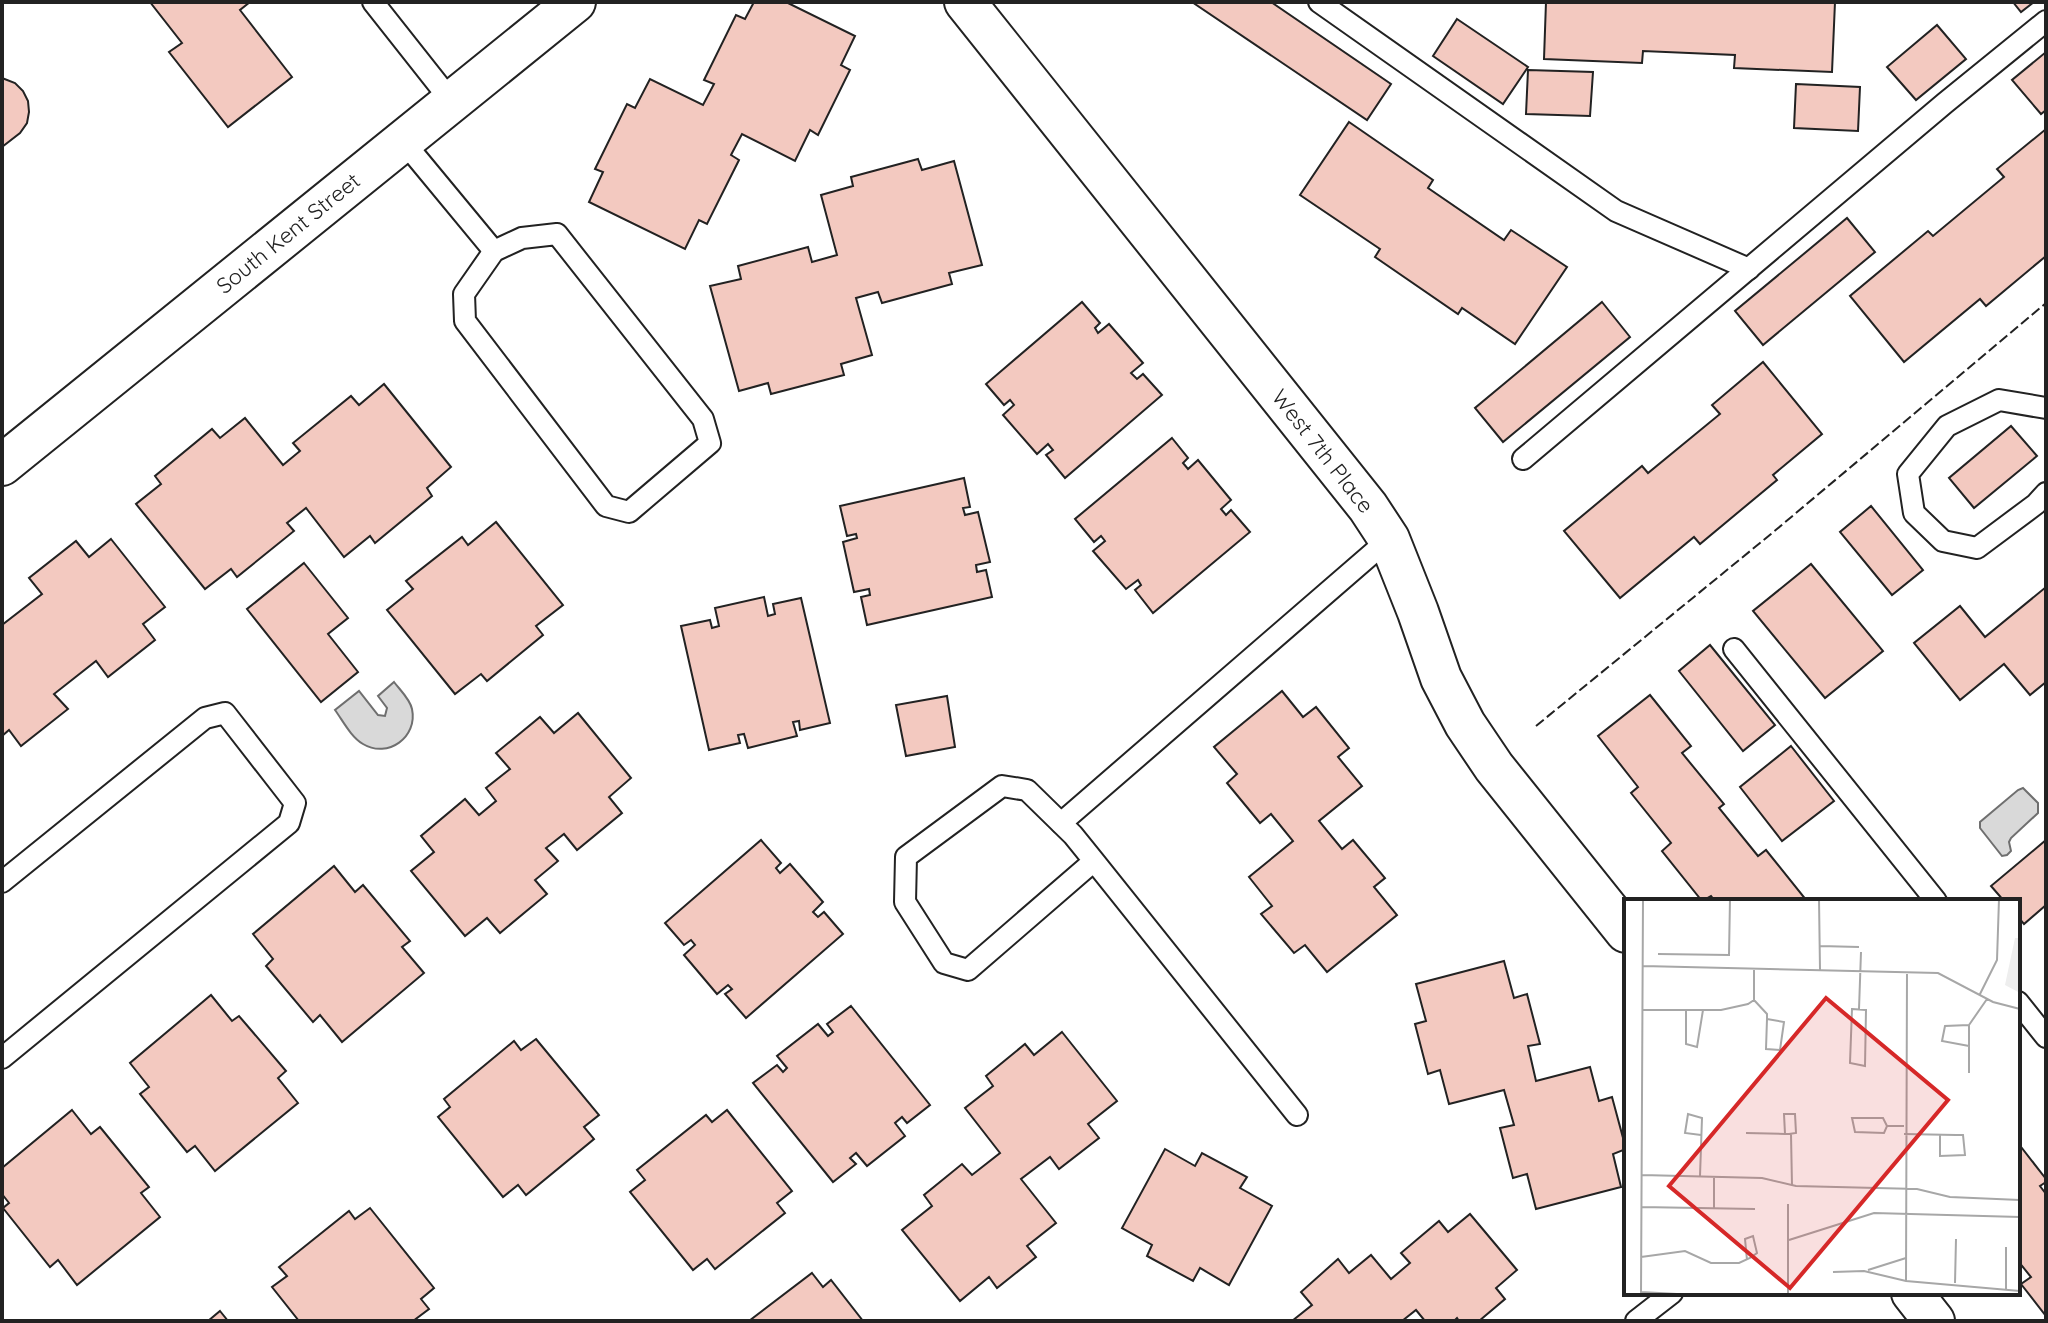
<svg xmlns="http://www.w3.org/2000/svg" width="2048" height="1323" viewBox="0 0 2048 1323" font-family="Quicksand,sans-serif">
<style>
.water{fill:#d9d9d9;stroke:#6f6f6f;stroke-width:2}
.building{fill:#f3c9c0;stroke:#222;stroke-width:2}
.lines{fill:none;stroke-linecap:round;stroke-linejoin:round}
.lane-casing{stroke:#222;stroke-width:24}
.street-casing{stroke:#222;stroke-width:44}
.lane{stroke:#fff;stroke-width:20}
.street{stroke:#fff;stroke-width:40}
.fence{stroke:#222;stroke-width:2;stroke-dasharray:10 4;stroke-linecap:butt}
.labels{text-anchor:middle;stroke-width:6;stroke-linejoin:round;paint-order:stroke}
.street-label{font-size:22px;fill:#222;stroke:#fff}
.inset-road{fill:none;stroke:#a7a7a7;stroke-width:2}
.view{fill:#d62828;fill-opacity:0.15;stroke:#d62828;stroke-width:4}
.inset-edge{fill:none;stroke:#222;stroke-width:4}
</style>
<rect width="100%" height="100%" fill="#fff"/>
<!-- water -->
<g class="water">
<path d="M394 682C400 690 410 699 412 709 418 737 388 759 363 744 351 737 343 721 335 710L359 691 378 715 385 716 387 708 378 696Z"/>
<polygon points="2023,788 2038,803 2038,813 2011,838 2009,842 2011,851 2007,855 2002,856 1980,828 1980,822 2018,790"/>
</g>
<!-- building -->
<g class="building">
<polygon points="150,2 250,2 240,10 292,77 228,127 169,52 182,43"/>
<polygon points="754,2 786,2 855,36 841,65 850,70 818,135 810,130 795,161 742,134 731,155 739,160 707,224 699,220 685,249 589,202 603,172 595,169 627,104 635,108 650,79 703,105 714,84 704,80 736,15 745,19"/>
<polygon points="1192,2 1271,2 1391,84 1367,120"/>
<polygon points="1546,2 1835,2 1832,72 1734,68 1735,55 1643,51 1642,63 1544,59"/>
<polygon points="2013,2 2034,2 2021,12"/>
<polygon points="1457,19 1528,67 1503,104 1433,56"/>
<polygon points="1937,25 1966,59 1916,100 1887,67"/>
<polygon points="2046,52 2046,110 2041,114 2012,80"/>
<polygon points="1528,70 1593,72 1590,116 1526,114"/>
<polygon points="2,78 15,83 23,91 28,101 29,112 27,123 20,133 2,147"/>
<polygon points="1796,84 1860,87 1858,131 1794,128"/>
<polygon points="1349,122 1433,180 1428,188 1504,240 1511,230 1567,267 1515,344 1462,308 1458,314 1375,257 1380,249 1300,195"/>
<polygon points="2046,129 2046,256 1986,306 1980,299 1904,362 1850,296 1928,231 1933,236 2004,177 1997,169"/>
<polygon points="918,159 922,170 954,161 982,265 949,273 952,284 882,303 878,292 856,298 872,355 841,364 844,375 771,394 768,383 739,391 710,286 741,279 738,266 808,247 812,262 837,255 821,195 853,186 851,177"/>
<polygon points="1847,218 1875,252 1763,345 1735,311"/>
<polygon points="1082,302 1100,323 1095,328 1098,333 1109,324 1143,363 1131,373 1137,379 1143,374 1162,395 1065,478 1046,455 1053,450 1048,444 1037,454 1003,415 1014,405 1010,400 1004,405 986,384"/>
<polygon points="1602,302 1630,337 1503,442 1475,408"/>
<polygon points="1763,362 1822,434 1773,475 1777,480 1700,544 1694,537 1620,598 1564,531 1642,466 1648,473 1720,414 1712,405"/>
<polygon points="384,384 451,467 427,488 432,496 375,543 370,536 344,557 306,508 287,523 294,531 237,577 231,569 205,589 136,504 161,484 155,476 212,429 220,438 245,418 283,465 300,451 293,443 351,396 359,405"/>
<polygon points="2011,426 2037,456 1974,508 1949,478"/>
<polygon points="1172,438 1188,458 1183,463 1188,469 1198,460 1231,500 1221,509 1226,515 1231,510 1250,532 1153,613 1135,590 1141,585 1138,580 1126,589 1093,551 1105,541 1101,536 1094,542 1075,519"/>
<polygon points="964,478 970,507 963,508 965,515 978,512 990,562 976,565 977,572 986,570 992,597 867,625 861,597 870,595 869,589 854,592 843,542 857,538 856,534 847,536 840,506"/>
<polygon points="1871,506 1923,570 1892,595 1840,532"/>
<polygon points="496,522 563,605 536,626 543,635 487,681 481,674 455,694 387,610 413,589 406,581 462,537 468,545"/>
<polygon points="111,539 165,607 143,624 155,640 108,677 96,661 54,694 68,709 21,746 9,730 2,736 2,625 42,594 29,578 76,541 89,557"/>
<polygon points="304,563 348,618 328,634 358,672 321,702 247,609"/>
<polygon points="1811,564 1883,651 1825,698 1753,611"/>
<polygon points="2046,587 2046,682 2030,695 2004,664 1960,700 1914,643 1960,606 1985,637"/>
<polygon points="764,597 768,616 775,614 773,604 801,598 830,723 800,730 799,721 793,722 797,736 748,748 744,734 738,735 740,743 709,750 681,626 710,620 712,628 719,626 715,608"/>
<polygon points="1710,645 1775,725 1743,751 1679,671"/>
<polygon points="1282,691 1303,717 1316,707 1349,748 1338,757 1362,786 1319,821 1342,849 1353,840 1385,878 1374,887 1397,915 1327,972 1305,945 1294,953 1261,914 1272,906 1249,877 1293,841 1271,814 1260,823 1227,783 1237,774 1214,747"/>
<polygon points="1650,695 1691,746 1682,753 1724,804 1719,808 1758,856 1766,850 1807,901 1715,901 1711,896 1702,901 1662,851 1671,843 1631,793 1638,787 1598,736"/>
<polygon points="947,696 955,747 906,756 896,705"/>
<polygon points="578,713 631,778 609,797 622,813 577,850 564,834 546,848 558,861 535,880 547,894 500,933 487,918 465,936 411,871 434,852 421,836 465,799 479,815 496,801 486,788 510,769 496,753 540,717 554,733"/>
<polygon points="1791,746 1834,801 1782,841 1740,787"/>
<polygon points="761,840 781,863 776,868 780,873 790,864 823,902 813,912 818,917 824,912 843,934 746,1018 725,994 732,989 728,985 717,994 684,955 695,945 691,940 684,945 665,923"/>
<polygon points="2046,840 2046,905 2024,924 2018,917 2018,901 2004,901 1991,886"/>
<polygon points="334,866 355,892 363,885 410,941 402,947 424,973 342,1042 320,1015 313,1022 266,966 273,959 253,934"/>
<polygon points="1504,961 1514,998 1527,994 1540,1044 1528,1046 1536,1081 1590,1067 1599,1101 1612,1097 1626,1149 1613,1154 1621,1187 1536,1209 1527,1174 1513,1178 1500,1128 1514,1125 1504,1090 1449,1104 1440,1070 1428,1074 1415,1024 1426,1021 1416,984"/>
<polygon points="211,995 232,1021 239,1016 286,1071 278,1078 298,1103 215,1171 195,1146 187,1152 140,1094 149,1087 130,1063"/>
<polygon points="851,1006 930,1105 907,1123 902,1117 895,1123 905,1136 867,1166 856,1153 850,1158 856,1164 833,1182 753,1083 777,1065 783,1072 787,1068 777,1056 818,1024 828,1036 833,1032 827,1024"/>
<polygon points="1062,1032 1117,1101 1088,1124 1099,1138 1059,1169 1050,1157 1021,1179 1056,1223 1027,1246 1036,1257 997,1288 989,1277 960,1301 902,1230 932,1206 924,1195 962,1164 972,1175 1000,1153 965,1108 993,1086 986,1076 1025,1044 1034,1055"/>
<polygon points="536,1039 599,1115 584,1127 594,1139 526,1195 518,1185 503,1197 438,1117 450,1107 444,1099 514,1041 521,1050"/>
<polygon points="72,1110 91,1134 100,1127 149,1187 141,1193 160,1217 77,1285 58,1260 50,1267 3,1208 9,1203 2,1194 2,1168"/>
<polygon points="727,1110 792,1191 777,1203 785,1213 715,1269 707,1259 693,1270 630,1192 645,1180 637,1170 706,1115 712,1122"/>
<polygon points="2018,1143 2046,1179 2046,1182 2040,1186 2046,1194 2046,1316 2021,1284 2031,1277 2018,1261"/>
<polygon points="1165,1149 1195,1166 1202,1153 1247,1177 1240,1188 1272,1206 1229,1285 1200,1268 1193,1281 1147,1256 1152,1245 1122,1228"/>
<polygon points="370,1208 434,1288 421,1299 429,1309 413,1321 299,1321 272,1287 287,1276 279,1267 349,1211 355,1219"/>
<polygon points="1470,1214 1517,1270 1496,1288 1505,1299 1479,1321 1459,1321 1457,1318 1454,1321 1425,1321 1416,1310 1402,1321 1292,1321 1312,1305 1301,1292 1338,1259 1349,1273 1371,1255 1391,1279 1410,1263 1401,1253 1439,1221 1448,1232"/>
<polygon points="812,1273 823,1287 831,1280 863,1321 749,1321"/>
<polygon points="220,1311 228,1321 208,1321"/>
</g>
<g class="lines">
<!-- lane casing -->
<g class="lane-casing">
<g id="lane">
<polyline points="373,2 452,102"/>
<polyline points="1319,2 1616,211 1749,269"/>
<polyline points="403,141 494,251"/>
<polygon points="557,234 703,419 710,443 629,512 606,506 465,321 464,294 494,251 522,238"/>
<polyline points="2046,408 1999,400 1947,426 1908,474 1914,513 1943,541 1977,548 2036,504 2046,493"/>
<polyline points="1523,459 1945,103 2046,21"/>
<polyline points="1734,649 1936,901"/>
<polyline points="1061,823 1389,539"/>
<polyline points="1094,861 968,970 944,963 905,902 906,857 1002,786 1027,790 1073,835 1094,861 1297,1115"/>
<polyline points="2,882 205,718 225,713 295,803 289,823 2,1058"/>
<polyline points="2018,1002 2046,1037"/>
<polyline points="1636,1321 1672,1293"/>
</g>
</g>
<!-- street casing -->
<g class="street-casing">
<g id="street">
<polyline points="965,2 1368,507 1389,539 1418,612 1441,678 1465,724 1494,767 1626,932"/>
<polyline points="2,465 575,2"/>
<polyline points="1912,1293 1934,1321"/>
</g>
</g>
<!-- lane -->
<use href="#lane" class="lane"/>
<!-- street -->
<use href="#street" class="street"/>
<!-- fence -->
<polyline class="fence" points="1536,726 1771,534 2046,303"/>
</g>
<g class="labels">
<!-- street labels -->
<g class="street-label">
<text transform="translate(288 233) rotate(-39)" y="8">South Kent Street</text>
<text transform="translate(1323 451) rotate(52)" y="8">West 7th Place</text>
</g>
</g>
<!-- overview -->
<g transform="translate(1624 899)">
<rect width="396" height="396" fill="#fff"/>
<path d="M391 39H396V94L381 86Z" fill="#eee"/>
<path class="inset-road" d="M195 0 196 71M196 47 235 48M34 55 105 56 106 0M19 67 314 74 369 103 396 110M356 95 373 61 375 0M130 101 143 115V120L142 150 156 151 160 123 143 120M228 110 242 111 241 167 226 164ZM235 110 237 53M19 111H97L124 105 130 101V69M62 111V145L73 148 79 111M345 147 318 142 321 127 345 126M345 174V126L363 100M263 227 259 219H228L231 233 260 234 263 227H280M122 234 161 235H165L172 234 171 215H160L161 235M167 235 168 287M280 235 332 236H339L341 256 316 257V236M18 276 138 279 172 287 293 290 326 298 396 301M76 277 78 219 64 215 61 234 77 236M17 308 131 310M90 309V278M165 341 250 314 396 318M17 358 61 352 87 364H115L126 359 133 354 129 337 121 340 123 361M244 371 282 359M209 373 240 372 282 382 396 392M282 382 283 73M331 384 332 340M382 391V348M17 393 71 396M17 396 19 0M164 396V305"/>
<path class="view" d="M202 99 324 201 166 389 45 287Z"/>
<rect width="396" height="396" class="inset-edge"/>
</g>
<!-- border -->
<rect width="2048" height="1323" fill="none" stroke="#222222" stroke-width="8"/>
</svg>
